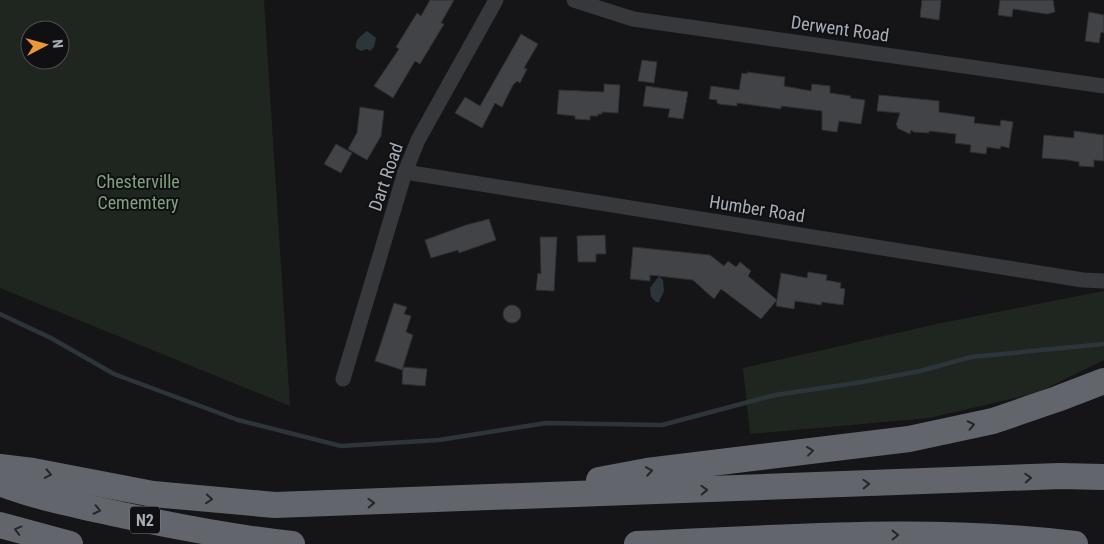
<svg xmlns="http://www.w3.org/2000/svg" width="1104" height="544" viewBox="0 0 1104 544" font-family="'Roboto Condensed',sans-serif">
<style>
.green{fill:#1f261f;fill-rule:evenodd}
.water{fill:#2b353a}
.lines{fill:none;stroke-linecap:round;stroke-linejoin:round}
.stream{stroke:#2b353a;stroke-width:4.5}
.building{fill:#414347;stroke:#2f2f33}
.street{stroke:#36383b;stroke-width:15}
.highway{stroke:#62666c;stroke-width:26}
.oneway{stroke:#242628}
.labels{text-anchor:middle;stroke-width:4;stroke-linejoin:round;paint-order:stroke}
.shield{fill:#101012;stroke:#7a7f85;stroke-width:1}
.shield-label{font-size:16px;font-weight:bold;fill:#a7aeb6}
.street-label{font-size:18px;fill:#a7aeb6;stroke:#101012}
.park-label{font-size:18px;fill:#81a17f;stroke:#101012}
</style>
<rect width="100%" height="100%" fill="#151517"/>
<!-- green -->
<g class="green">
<path d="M0 0H264L290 406 0 288ZM30 30H60V60H30Z"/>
<polygon points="1104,291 1104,360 1037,393 929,418 750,434 743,368 941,323"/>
</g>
<!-- water -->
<g class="water">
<path d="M367 31 376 38 374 47 370 51 367 49 361 51 356 48C355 40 360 36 367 31Z"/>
<polygon points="659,276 663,280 664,291 659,302 656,302 651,297 650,288"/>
</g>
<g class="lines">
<!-- stream -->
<polyline class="stream" points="0,314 51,338 114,374 238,420 341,446 439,440 546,423 662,425 775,395 862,382 920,371 971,357 1104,344"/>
</g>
<!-- building -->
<g class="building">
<polygon points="430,0 454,0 441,23 444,24 420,64 415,61 393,98 374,86 399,49 396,47 417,13 421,16"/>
<polygon points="922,0 941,0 939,20 920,17"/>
<polygon points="1000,0 1053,0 1055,12 1047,14 1013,9 1012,17 998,15"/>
<polygon points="1089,12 1104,15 1104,33 1101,32 1099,43 1085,41"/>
<polygon points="521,34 538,44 524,68 527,69 520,83 517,81 513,85 502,107 495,103 482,128 455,113 465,97 480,106"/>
<polygon points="642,60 657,62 654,83 638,81"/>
<polygon points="747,72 785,77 784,86 811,91 812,84 830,86 830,93 851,96 850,98 865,100 861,124 839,121 837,132 822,130 822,111 781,106 781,109 737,103 737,106 719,104 717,103 717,100 709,99 711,86 739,90 742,73 747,74"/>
<polygon points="604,84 620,85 618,113 602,112 602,114 598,114 598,116 590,116 590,120 575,119 575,116 557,114 559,90 604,92"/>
<polygon points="646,86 688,92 683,119 668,117 670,109 643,106"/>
<polygon points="879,95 939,101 939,112 975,117 974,123 1000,126 1001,120 1013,122 1009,148 1001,146 1000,149 987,147 986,154 970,152 971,145 955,143 956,134 929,131 929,133 914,132 911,130 910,134 897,128 898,126 896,125 900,113 877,111"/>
<polygon points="360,107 384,111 381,136 367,160 348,149 357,133"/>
<polygon points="1074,131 1104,135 1104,161 1094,160 1094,167 1079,166 1079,162 1068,160 1042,158 1044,135 1074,138"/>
<polygon points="336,144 352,153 341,173 324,164"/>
<polygon points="489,219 496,240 459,253 458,250 431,258 425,240 466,225"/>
<polygon points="605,235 606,254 596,254 596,262 578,262 577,236"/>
<polygon points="540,237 557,237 554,291 536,290 538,273 541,274"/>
<polygon points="633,247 710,255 724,266 728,261 736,267 740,262 751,271 748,276 777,300 761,319 721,289 714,299 693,280 650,275 650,281 630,279"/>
<polygon points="808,272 827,275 826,280 841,283 840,288 845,289 843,305 822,302 821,305 795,301 794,309 776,306 781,273 807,278"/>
<polygon points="394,303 407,307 404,314 411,316 406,332 413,335 402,370 375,361"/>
<circle cx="512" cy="314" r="9"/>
<polygon points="403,367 427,369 425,386 402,384"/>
</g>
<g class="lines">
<!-- street -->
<g class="street">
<polyline points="574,0 633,19 1104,86"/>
<polyline points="405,172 1083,280 1104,281"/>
<polyline points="343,379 405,172 418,140 496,0"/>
</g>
<!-- highway -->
<g class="highway">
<polyline points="0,467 33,471 153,494 275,505 1060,476 1104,477"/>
<polyline points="599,480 647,471 909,439 993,421 1057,399 1104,381"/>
<path d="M0 483C39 498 81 506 122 515 178 527 235 538 292 544"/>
<polyline points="0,525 70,544"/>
<path d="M637 544C783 538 930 526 1075 544"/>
</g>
</g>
<!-- one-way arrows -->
<defs><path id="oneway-chevron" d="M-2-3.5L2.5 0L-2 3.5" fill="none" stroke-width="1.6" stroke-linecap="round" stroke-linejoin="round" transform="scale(1.25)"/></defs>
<g class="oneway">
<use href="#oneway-chevron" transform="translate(971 425) rotate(-12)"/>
<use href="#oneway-chevron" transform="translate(810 451) rotate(-7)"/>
<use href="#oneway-chevron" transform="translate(649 471) rotate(-8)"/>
<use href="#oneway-chevron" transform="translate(48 474) rotate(11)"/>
<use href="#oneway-chevron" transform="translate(1028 478) rotate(-3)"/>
<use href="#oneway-chevron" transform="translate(866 484) rotate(-2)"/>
<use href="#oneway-chevron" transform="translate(704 490) rotate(-2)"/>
<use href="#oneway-chevron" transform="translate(209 499) rotate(5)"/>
<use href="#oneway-chevron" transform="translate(371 503) rotate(-2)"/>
<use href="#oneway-chevron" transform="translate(97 510) rotate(12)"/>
<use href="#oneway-chevron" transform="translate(18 530) rotate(-165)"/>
<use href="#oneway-chevron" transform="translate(895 535) rotate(-1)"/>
</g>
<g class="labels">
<!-- shield labels -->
<rect class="shield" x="130" y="506.5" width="30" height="27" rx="4"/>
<g class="shield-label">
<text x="145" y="526">N2</text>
</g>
<!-- street labels -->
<g class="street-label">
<text transform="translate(840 29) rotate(8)" y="6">Derwent Road</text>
<text transform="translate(386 177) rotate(-71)" y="6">Dart Road</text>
<text transform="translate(757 209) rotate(9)" y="6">Humber Road</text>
</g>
<!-- park labels -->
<g class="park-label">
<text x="138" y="188">Chesterville<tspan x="138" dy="21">Cememtery</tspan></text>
</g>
</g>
<!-- north arrow -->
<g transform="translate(45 45) rotate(84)"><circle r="24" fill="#101012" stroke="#4c4f54"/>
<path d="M0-4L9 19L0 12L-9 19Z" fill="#eb9839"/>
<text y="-8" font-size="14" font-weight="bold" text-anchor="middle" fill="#a7aeb6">N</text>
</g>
</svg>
